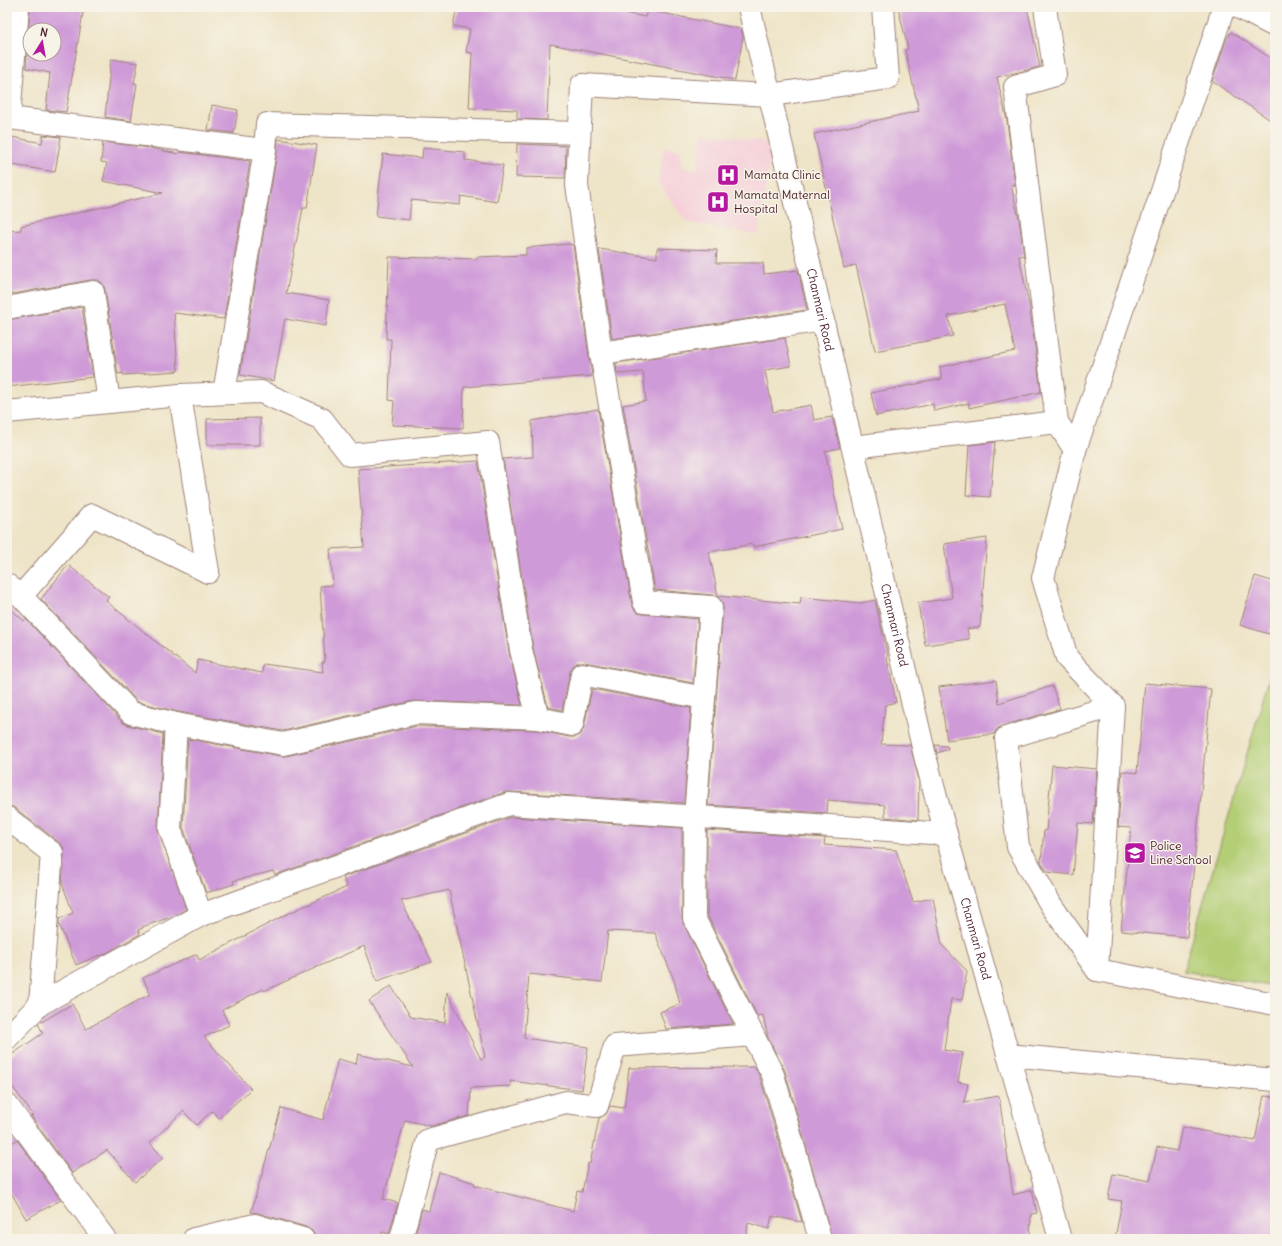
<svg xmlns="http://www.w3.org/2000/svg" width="1282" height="1246" viewBox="0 0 1282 1246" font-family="Delius,sans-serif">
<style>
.built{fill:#f5cfd9}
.green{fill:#b3ce74;stroke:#7e7650}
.building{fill:#cf9ad8;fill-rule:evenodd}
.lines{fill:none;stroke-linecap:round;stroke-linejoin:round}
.street-casing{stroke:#9c8279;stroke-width:24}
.secondary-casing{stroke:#9c8279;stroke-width:24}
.street{stroke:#fff;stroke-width:22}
.secondary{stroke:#fff;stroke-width:22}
.labels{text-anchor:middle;stroke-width:3;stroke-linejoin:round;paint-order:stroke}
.poi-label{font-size:12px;fill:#4a1f2b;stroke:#f7f3e8;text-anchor:start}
.street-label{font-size:12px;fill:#4a1f2b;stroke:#f7f3e8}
</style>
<rect width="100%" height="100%" fill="#f7f3e8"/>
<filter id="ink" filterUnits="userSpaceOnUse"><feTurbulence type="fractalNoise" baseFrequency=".025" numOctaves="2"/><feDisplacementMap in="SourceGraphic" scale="8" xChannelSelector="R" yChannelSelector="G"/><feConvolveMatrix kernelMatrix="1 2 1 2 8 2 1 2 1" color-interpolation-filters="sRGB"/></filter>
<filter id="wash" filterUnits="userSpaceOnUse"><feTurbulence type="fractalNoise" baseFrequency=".012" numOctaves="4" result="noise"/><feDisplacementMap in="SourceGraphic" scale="16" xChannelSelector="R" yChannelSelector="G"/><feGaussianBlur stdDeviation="0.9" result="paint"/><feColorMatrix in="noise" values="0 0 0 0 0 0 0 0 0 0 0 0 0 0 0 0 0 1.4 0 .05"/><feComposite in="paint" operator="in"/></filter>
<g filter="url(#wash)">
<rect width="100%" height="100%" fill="#eee4c7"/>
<!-- built -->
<polygon class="built" points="703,132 773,144 758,235 686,222 658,182 664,148 682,150 680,166 697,169"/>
<!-- green -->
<polygon class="green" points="1275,658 1275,987 1183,971"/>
<g id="blocks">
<!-- building -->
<g class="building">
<path d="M30 7H84L66 112 46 110 50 73 26 68ZM30 30H54V54H30Z"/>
<polygon points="457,7 593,7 645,17 647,10 741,29 743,37 735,80 550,44 547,120 517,119 517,110 469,108 472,53 466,52 470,29 453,26"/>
<polygon points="898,7 1027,7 1040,67 997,77 1007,121 1015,185 1011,185 1019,219 1024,255 1019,256 1030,309 1041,392 969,408 969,403 934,411 933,404 876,416 871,393 942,379 940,367 1015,351 1005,304 948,316 953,336 875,351 856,265 844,268 814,134 919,111 905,50 908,49"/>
<polygon points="1231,32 1275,61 1275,123 1212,81 1227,38"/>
<polygon points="111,59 138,63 134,83 137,84 131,121 105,117"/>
<polygon points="212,105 238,110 234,133 208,130"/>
<polygon points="43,135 61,137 55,172 7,164 7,136 42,143"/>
<polygon points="278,139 317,145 307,208 303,208 286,293 329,300 326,326 285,319 274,381 240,375 277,152"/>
<polygon points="103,142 151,148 178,154 179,152 250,161 224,319 174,313 178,371 123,375 123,373 118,374 105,290 103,284 98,280 91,280 7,295 7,231 21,230 21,226 163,193 103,181 107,163 101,162"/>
<polygon points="517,144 566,146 565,178 516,177"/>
<polygon points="423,148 465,152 465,160 503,165 497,202 461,196 460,205 411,200 409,220 376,216 383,154 422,158"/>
<polygon points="569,244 573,245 592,376 464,387 463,428 392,425 394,401 389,400 391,339 386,339 389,257 477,259 477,257 526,255 526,248"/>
<polygon points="657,248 717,250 716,263 763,263 764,274 798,270 807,310 612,339 599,249 657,258"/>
<polygon points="82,307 93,377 7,387 7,320"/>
<polygon points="785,338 791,366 765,370 773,412 811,405 814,420 832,417 840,448 825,451 842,529 753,547 753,544 709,552 718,596 800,604 801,597 861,603 875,600 888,657 887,658 896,702 885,705 881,744 910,745 919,780 918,820 885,817 885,805 828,800 827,813 708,805 723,608 722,602 718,597 712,595 655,590 623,405 646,401 643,372 617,374 616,363"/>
<polygon points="598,409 632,604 634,609 638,613 643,614 698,619 693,683 584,662 578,662 573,666 570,672 562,710 548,707 533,648 503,459 533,457 532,421"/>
<polygon points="260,418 260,445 207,445 207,419"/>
<polygon points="995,442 990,497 966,495 969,445"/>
<polygon points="478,461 509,652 522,705 413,701 283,731 179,712 138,702 41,599 68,565 109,597 106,601 195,673 198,660 262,673 263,664 323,672 322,662 325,662 320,586 333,585 330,549 364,547 358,469"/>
<polygon points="987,538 980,627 967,629 969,639 925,645 918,603 952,598 944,544"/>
<polygon points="1255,576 1275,582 1275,613 1269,634 1240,625"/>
<polygon points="7,606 24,621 26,619 122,722 128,725 163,734 158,829 186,909 174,916 142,927 143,928 138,930 140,934 101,956 100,955 76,965 59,924 59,919 73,913 62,883 64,854 64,848 60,843 15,808 7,804"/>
<polygon points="996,680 999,703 1052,686 1060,709 1002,726 997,729 994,734 947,740 939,687"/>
<polygon points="1145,683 1211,689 1187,937 1121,931 1131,828 1118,827 1122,771 1137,773"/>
<polygon points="592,689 691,708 684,803 510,792 505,792 275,875 273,871 233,881 234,884 206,893 183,827 188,739 281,756 286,756 417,726 536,730 569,737 576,737 581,734 584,727"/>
<polygon points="935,745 947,746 948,749 937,753"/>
<polygon points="1052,765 1097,769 1093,824 1078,823 1073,875 1047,872 1041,862 1044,830 1046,831"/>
<polygon points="511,817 682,828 682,918 683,923 733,1024 666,1029 660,1012 680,1004 674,980 655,933 608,931 602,982 529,974 524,1038 588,1047 582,1090 510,1081 511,1086 471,1088 469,1116 431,1126 405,1120 383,1199 398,1203 389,1234 382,1232 380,1239 315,1239 315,1236 312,1231 306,1227 258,1213 251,1212 281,1108 323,1120 338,1059 356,1064 358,1054 413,1067 369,1001 391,986 411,1017 445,1023 447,992 481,1059 485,1057 449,890 401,901 432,962 377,981 364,946 264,991 263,989 222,1010 229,1025 204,1037 251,1089 219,1118 212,1111 197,1125 183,1111 150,1143 163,1158 135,1182 107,1150 72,1173 31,1116 33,1115 7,1079 7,1058 43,1033 38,1024 72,1004 86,1029 150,994 143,978 197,954 199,960 285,915 347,887 343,877"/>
<polygon points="707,830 825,838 824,845 896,850 913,902 933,898 942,945 967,971 962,1000 951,999 944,1050 963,1053 958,1082 968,1084 964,1102 999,1096 1013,1195 1032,1190 1037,1213 1031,1214 1030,1239 832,1239 785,1071 768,1038 763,1015 757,1016 707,915"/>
<polygon points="755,1067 761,1080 802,1222 772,1216 769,1229 748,1223 746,1239 414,1239 422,1209 429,1211 439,1172 475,1183 474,1185 573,1211 577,1191 582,1192 588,1163 590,1164 599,1118 606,1114 610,1106 624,1108 629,1068"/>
<polygon points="1264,1096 1275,1097 1275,1239 1115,1239 1122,1201 1108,1199 1113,1174 1150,1181 1157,1147 1177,1151 1182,1127 1255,1141"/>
<polygon points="17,1140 61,1200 26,1219 7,1185 7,1145"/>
</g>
</g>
</g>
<g filter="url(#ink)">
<use href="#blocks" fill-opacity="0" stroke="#9c8279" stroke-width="1"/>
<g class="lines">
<!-- street casing -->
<g class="street-casing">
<g id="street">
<polyline points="18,7 9,118 265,150 267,124 579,133"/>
<polyline points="1238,7 1275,26"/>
<polyline points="7,308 93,292 109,402"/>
<polyline points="601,353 823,320"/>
<polyline points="224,393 265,150"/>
<polyline points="180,395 208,572"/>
<polyline points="7,412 180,395 261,392 322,419 350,455 488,442 521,650 538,718"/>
<polyline points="1057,422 1075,450 1043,578 1067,658 1113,706 1097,970"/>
<polyline points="853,447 1057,422 1015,87 1055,75 1045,7"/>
<polyline points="1075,450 1224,7"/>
<polyline points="7,585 21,596 131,713 176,724 283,744 416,713 538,718 572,725 582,674 704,698"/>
<polyline points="21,596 92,515 208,572"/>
<polyline points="1113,706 1006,738 1018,847 1051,905 1097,970 1275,1004"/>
<polyline points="176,724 170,829 201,915"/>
<polyline points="7,818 52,853 40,1004"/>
<polyline points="7,1038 40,1004 201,915 509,804 946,834"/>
<polyline points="1008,1055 1275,1080"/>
<polyline points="7,1105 105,1239"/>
<polyline points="194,1239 255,1225 303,1239"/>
<polyline points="401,1239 428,1140 566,1102 597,1106 615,1046 753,1035"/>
<polyline points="820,1239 773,1075 694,918 695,817 711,607 644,602 601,353 577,185 582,85 770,95 888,78 883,7"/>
</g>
</g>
<!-- secondary casing -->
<g class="secondary-casing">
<g id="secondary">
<path id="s1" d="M749 7 926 760 946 834 1060 1239"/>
</g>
</g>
<!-- street -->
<use href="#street" class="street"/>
<!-- secondary -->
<use href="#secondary" class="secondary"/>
</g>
</g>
<!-- icons -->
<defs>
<g id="hospital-square" transform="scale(1.15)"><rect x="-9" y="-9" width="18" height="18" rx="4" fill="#b5179e" stroke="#f7f3e8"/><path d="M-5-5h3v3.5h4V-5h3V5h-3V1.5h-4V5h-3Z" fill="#fff"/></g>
<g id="school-square" transform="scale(1.15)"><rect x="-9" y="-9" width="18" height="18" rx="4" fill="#b5179e" stroke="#f7f3e8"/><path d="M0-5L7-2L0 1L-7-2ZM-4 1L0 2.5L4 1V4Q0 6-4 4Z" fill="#fff"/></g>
</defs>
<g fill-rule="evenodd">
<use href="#hospital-square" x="728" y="175"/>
<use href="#hospital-square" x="718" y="202"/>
<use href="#school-square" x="1135" y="853"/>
</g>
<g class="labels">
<!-- poi labels -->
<g class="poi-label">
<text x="744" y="179">Mamata Clinic</text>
<text x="734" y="199">Mamata Maternal<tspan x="734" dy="14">Hospital</tspan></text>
<text x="1150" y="850">Police<tspan x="1150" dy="14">Line School</tspan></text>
</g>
<!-- street labels -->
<g class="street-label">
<text dy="4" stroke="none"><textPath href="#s1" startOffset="311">Chanmari Road</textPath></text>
<text dy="4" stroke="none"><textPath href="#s1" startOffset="635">Chanmari Road</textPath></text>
<text dy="4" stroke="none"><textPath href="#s1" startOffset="959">Chanmari Road</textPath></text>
</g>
</g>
<!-- margin -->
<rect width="1282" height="1246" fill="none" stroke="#f7f3e8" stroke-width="24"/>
<!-- north arrow -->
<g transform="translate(42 42) rotate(11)"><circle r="19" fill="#f7f3e8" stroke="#b29e9c"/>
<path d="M0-3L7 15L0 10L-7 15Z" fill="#b5179e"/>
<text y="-6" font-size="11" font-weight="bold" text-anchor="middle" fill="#4a1f2b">N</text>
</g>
</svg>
